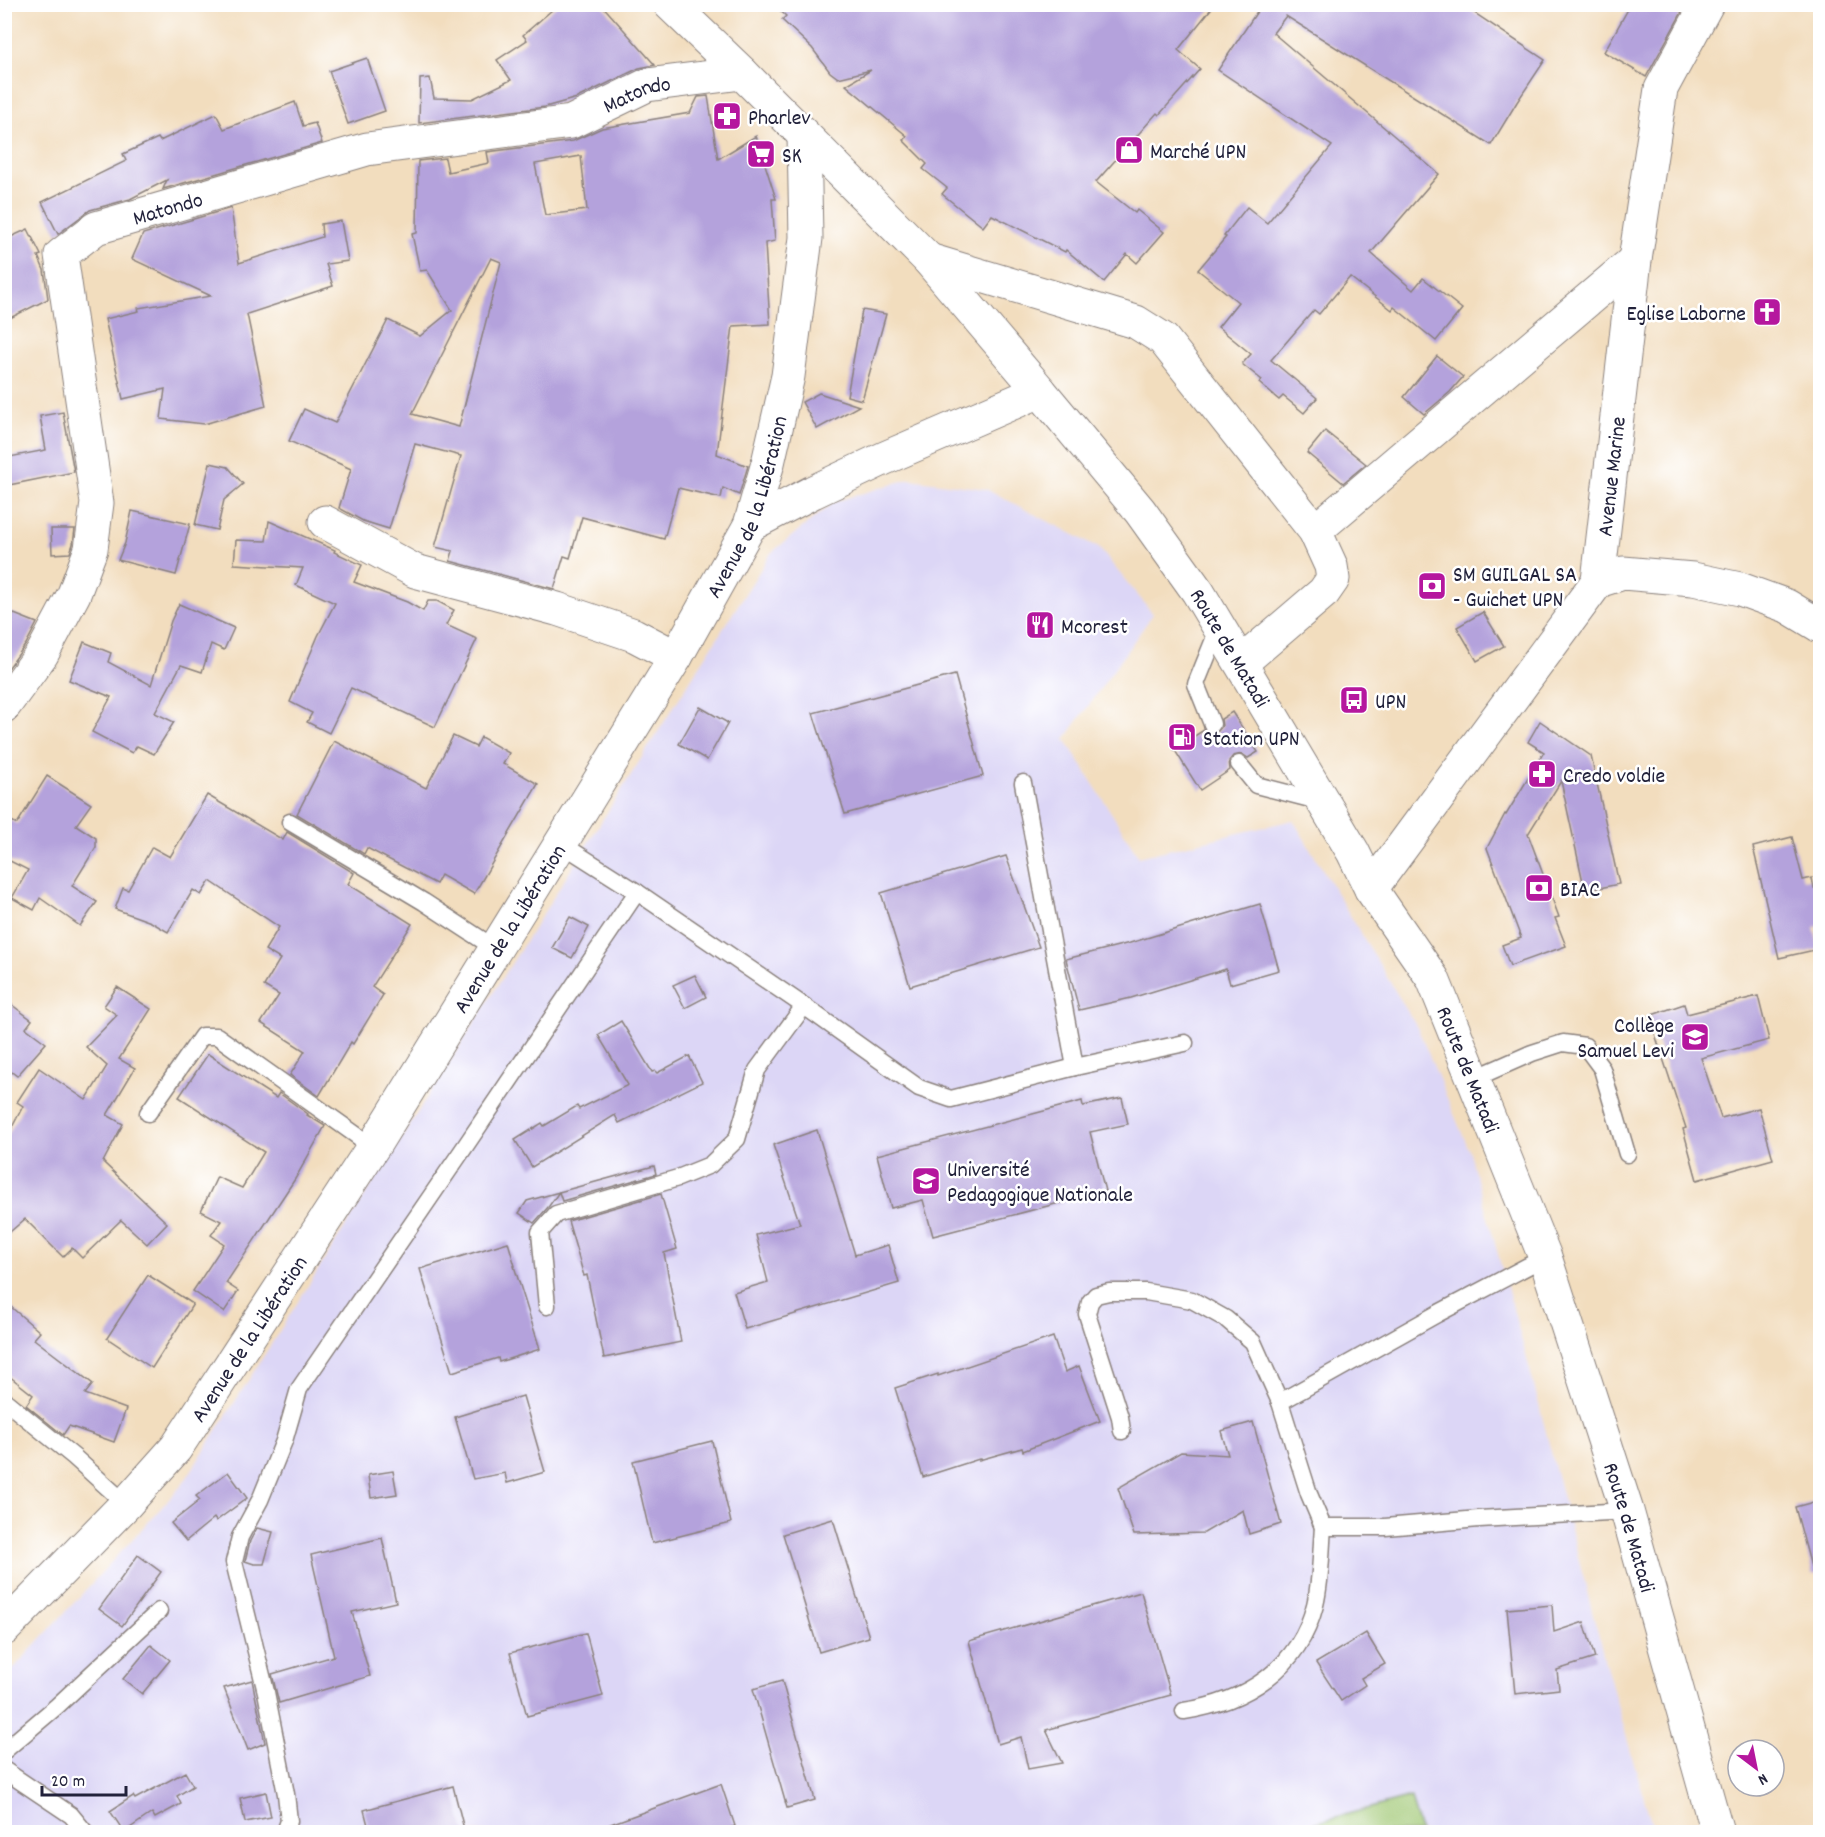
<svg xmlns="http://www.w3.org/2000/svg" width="1825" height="1837" viewBox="0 0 1825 1837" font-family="Dekko,sans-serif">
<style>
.built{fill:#dcd6f6}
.green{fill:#a0c874;stroke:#617558;stroke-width:1.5}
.building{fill:#b4a2dc;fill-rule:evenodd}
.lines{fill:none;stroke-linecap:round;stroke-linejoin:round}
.lane-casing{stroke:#8a807c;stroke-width:19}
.street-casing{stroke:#8a807c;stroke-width:35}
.primary-casing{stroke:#8a807c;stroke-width:35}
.highway-casing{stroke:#8a807c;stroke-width:35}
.lane{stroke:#fff;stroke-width:16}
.street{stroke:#fff;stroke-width:33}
.primary{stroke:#fff;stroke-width:33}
.highway{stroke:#fff;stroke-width:33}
.labels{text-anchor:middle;stroke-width:5;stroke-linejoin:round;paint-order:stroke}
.street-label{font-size:22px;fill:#22223b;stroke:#fff}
.poi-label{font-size:22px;fill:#22223b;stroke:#fff;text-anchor:start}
</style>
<rect width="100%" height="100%" fill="#fff"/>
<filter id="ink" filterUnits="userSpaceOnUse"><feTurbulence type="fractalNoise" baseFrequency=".0167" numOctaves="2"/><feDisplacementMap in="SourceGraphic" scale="12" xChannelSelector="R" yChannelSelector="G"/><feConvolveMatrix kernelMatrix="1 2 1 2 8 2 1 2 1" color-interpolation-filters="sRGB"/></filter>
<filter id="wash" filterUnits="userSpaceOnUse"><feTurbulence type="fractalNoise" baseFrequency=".008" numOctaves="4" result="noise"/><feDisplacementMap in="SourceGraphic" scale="24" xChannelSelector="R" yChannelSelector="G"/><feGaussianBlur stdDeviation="1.35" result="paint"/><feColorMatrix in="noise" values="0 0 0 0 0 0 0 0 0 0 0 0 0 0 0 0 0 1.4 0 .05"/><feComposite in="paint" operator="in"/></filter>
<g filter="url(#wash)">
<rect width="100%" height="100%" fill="#f2ddbe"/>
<!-- built -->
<polygon class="built" points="909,479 986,489 1099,548 1153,614 1065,739 1139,857 1293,820 1418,1029 1469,1150 1530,1370 1608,1673 1654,1832 5,1832 5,1678 183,1484 771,553 834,502"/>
<!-- green -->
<polygon class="green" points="1411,1797 1420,1832 1281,1832"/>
<g id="blocks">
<!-- building -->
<g class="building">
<polygon points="559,4 601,4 655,65 639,68 577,98 545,107 419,123 420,79 430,78 434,98 472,99 511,80 497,60 527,40 523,35"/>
<polygon points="773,4 1215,4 1178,50 1200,69 1159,115 1157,113 1096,182 1135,213 1137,210 1164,232 1137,263 1127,254 1104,282 1066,250 1065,252 992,215 983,227 942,194 947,188 923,169 927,164 903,140 907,136 846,85 871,70 838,78 830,72 812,48 782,20 786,16"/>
<polygon points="1262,4 1461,4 1545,60 1517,102 1491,145 1286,16 1273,33 1439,174 1371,253 1413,290 1423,278 1462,309 1436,341 1394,307 1392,310 1350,277 1319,314 1314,310 1271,360 1317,398 1304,413 1283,396 1279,400 1259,383 1262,380 1242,364 1251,354 1218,327 1238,302 1198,270 1226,237 1224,236 1247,207 1267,223 1332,146 1218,70"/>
<polygon points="1631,4 1669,4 1682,12 1646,77 1604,52"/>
<polygon points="367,58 385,111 348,124 329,71"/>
<path d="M708 96 718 159 756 136 776 199H772L775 241 765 243 770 324 733 326 717 454 748 466 739 495 723 488 721 498 678 488 664 539 582 517 570 558 564 556 554 589 450 561 453 551 435 547 461 456 415 444 389 529 363 521 339 508 351 469 289 441 304 409 335 423 388 320 420 336 452 310 427 270 420 271 412 234 417 233 418 161 445 158 448 172 489 163 487 152 573 141 602 128 690 113 698 97ZM581 156 587 210 545 215 535 164ZM491 258 501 262 459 427 412 414Z"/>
<polygon points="295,102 303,126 315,123 322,143 163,189 167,180 130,199 90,210 58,234 42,202 126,161 123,154 158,138 160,141 216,114 224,129"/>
<polygon points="231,208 239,263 322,237 321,224 341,221 348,261 326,264 333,286 247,314 266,406 204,424 161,419 165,389 123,399 105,319 139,311 138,308 211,296 132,259 143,234"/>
<polygon points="28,229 41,255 38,256 44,270 48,299 4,321 4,240"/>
<polygon points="862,310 886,314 862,400 847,396"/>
<polygon points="1437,356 1463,377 1450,392 1424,414 1404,397"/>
<polygon points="819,393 859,406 817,429 802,402"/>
<polygon points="63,412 74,472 4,486 4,458 46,450 40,416"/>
<polygon points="1325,431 1366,464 1343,483 1307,453"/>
<polygon points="210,463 228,467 243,484 224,500 217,530 195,525"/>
<polygon points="132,511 190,524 176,575 118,560 125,543"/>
<polygon points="269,521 335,550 334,552 362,565 354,582 407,602 423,611 428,601 437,601 454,610 446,625 477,639 435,727 351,688 329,733 307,722 312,713 290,702 318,636 335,603 296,585 303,568 234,564 236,540 266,541"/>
<polygon points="51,529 75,529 73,544 70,553 52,554"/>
<polygon points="179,604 234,628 224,650 211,644 202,672 181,665 155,713 174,722 154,754 137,746 132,753 92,732 111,697 69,680 84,642 111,653 108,662 151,685 171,621"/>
<polygon points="4,610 37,623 26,644 4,674"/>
<polygon points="1483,612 1504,646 1477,661 1457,627"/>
<polygon points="955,675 983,776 845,814 813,713"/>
<polygon points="700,707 728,723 707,760 679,744"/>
<polygon points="1232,712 1258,752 1248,758 1242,754 1233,756 1229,761 1230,770 1200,790 1174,749 1204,730 1210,734 1216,733 1222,726 1221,719"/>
<polygon points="1540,721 1591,756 1619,884 1585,891 1561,781 1528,834 1559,917 1555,918 1566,946 1510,966 1502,945 1521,938 1487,848 1505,814 1506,815 1544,752 1528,742"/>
<polygon points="453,736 476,747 481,737 509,753 503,764 538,784 474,894 441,875 436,884 367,848 364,854 297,814 334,741 426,788"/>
<polygon points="47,776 91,804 76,825 96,838 96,847 72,886 97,902 80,926 40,898 34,910 12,898 28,870 4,858 4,817 17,824"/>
<polygon points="207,795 283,840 287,832 354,873 348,884 412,924 372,987 383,995 353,1044 351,1042 319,1096 290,1075 305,1051 261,1023 279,995 264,986 280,959 265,950 279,927 210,881 201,895 193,890 168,932 151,922 115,909 123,888 128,890 152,847 170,857"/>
<polygon points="1792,837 1803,880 1812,878 1814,889 1821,888 1821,926 1814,927 1819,949 1779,958 1753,847"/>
<polygon points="1006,856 1039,947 910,986 881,893"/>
<polygon points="1260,904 1279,970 1230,984 1226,969 1131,998 1079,1010 1066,959 1130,943"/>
<polygon points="570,917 589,927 572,958 552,948"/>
<polygon points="695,975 706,997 685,1008 673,985"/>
<polygon points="117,987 151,1009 119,1059 135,1068 107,1115 123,1124 103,1162 167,1223 147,1244 121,1220 82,1258 72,1248 63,1257 25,1219 4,1237 4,1143 23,1106 17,1102 39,1068 86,1100 107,1066 86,1047 117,1015 104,1006"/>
<polygon points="1758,996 1769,1040 1701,1058 1721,1118 1759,1108 1773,1159 1697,1180 1683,1129 1686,1128 1649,1016 1684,1004 1687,1014"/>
<polygon points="4,999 32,1020 26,1028 46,1043 17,1076 4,1066"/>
<polygon points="621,1021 652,1072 655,1071 657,1073 689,1056 702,1082 619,1123 615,1115 532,1167 515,1140 542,1123 544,1126 577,1106 579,1109 628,1085 598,1035"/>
<polygon points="208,1054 276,1098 279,1093 308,1114 307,1115 325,1126 295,1179 226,1283 238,1291 224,1312 193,1291 224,1244 211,1235 221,1221 201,1211 217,1177 242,1188 264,1152 179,1097"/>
<polygon points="1122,1098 1128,1124 1090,1132 1105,1191 933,1236 923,1200 891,1208 877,1155 1082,1101 1083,1106"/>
<polygon points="817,1130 855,1255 888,1245 899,1283 745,1329 734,1292 768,1282 756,1235 800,1224 773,1145"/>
<polygon points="654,1166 656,1174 562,1201 559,1192"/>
<polygon points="559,1192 549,1206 534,1223 519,1213 527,1201"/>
<polygon points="661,1194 677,1249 664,1253 681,1342 604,1358 587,1275 584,1276 568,1221"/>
<polygon points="508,1242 515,1266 514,1266 540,1349 499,1362 498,1358 452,1372 420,1269"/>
<polygon points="148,1275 193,1304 152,1368 107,1338"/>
<polygon points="4,1301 40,1332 34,1339 93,1384 85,1394 126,1409 114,1442 69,1426 63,1435 26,1405 33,1395 4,1372"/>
<polygon points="1053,1337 1065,1372 1079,1366 1100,1421 1023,1451 1022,1448 979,1460 979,1459 923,1477 895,1388 938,1374 938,1376"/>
<polygon points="523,1396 545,1472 507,1483 505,1473 473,1479 455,1417"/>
<polygon points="1253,1422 1281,1524 1249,1534 1243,1510 1204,1533 1134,1535 1118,1488 1181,1452 1228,1455 1221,1431"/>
<polygon points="712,1441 731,1523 652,1543 633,1461"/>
<polygon points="393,1471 397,1494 371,1498 368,1475"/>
<polygon points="228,1472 247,1498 216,1521 214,1518 186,1541 171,1523 200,1500 196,1496"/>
<polygon points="1821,1500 1821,1573 1813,1574 1795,1507"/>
<polygon points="833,1519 869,1637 819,1652 783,1534"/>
<polygon points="257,1528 273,1532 264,1564 254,1564 245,1561 250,1541"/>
<polygon points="382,1538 396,1602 352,1612 370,1676 279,1703 272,1674 334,1656 311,1555"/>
<polygon points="138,1555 161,1572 122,1626 99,1609"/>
<polygon points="1141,1592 1171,1695 1046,1730 1062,1763 1028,1769 1021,1737 998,1744 969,1641"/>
<polygon points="1552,1605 1554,1632 1584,1622 1595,1658 1557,1670 1559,1689 1515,1694 1507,1609"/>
<polygon points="586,1633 603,1696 527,1716 510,1653"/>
<polygon points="1366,1633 1385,1664 1361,1678 1365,1685 1341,1701 1316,1663"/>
<polygon points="151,1645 170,1660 142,1694 123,1679"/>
<polygon points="252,1680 265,1743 248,1750 224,1688"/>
<polygon points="782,1681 815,1800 787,1808 753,1689"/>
<polygon points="185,1772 193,1786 177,1796 181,1804 155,1818 152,1813 124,1832 110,1811 133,1796 135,1799"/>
<polygon points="721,1784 735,1826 718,1833 595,1833 594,1830"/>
<polygon points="453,1786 465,1833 370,1833 364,1810"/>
<polygon points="266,1792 271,1817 245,1822 240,1798"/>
</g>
</g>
</g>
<g filter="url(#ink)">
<use href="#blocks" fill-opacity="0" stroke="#8a807c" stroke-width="1.5"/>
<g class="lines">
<!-- lane casing -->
<g class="lane-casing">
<g id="lane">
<polyline points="1212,724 1196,684 1219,627"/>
<polyline points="1239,764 1256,785 1322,802"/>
<polyline points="1023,783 1075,1067"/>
<polyline points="290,822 424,902 496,949"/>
<polyline points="560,843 637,892 804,1006 919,1088 951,1099 1075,1067 1185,1043"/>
<polyline points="1473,1079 1532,1053 1563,1043 1585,1046 1602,1069 1627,1154"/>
<polyline points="148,1113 202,1036 217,1036 373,1147"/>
<polyline points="1545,1257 1437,1314 1280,1402 1309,1494 1323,1527 1385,1527 1479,1519 1627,1511"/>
<polyline points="547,1306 540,1232 556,1214 678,1178 710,1165 737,1139 757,1070 804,1006"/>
<polyline points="4,1400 74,1457 126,1504"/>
<polyline points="1122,1431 1120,1417 1087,1314 1090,1302 1096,1295 1109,1292 1146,1292 1192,1300 1226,1319 1253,1342 1280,1402"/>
<path d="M1184 1711C1245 1702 1299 1669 1315 1605 1321 1581 1321 1552 1323 1527"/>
<polyline points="4,1751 57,1706 159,1611"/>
<polyline points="4,1770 71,1815 85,1832"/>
<polyline points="285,1832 289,1821 286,1794 266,1692 234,1562 240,1537 260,1500 284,1441 299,1389 464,1148 637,892"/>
</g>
</g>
<!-- street casing -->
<g class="street-casing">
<g id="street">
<polyline points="929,260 1136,322 1163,339 1315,531 1331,566 1333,579 1324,592 1241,663"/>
<polyline points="325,522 415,571 557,609 634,635 676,657"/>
<polyline points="1315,531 1635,260"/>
<polyline points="1598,581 1623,573 1693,579 1740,589 1787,606 1820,626"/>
<path id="s1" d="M4 706 42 654 74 594 91 549 97 503 61 255 96 228 367 149 571 122 647 85 742 73"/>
<path id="s2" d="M1371 889 1598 581 1635 260 1661 89 1707 4"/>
</g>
</g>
<!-- primary casing -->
<g class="primary-casing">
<g id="primary">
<path id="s3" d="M1040 391 1140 511 1198 592 1353 852 1371 889 1433 979 1545 1257 1627 1511 1717 1832"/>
</g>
</g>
<!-- highway casing -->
<g class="highway-casing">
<g id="highway">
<polyline points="670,4 742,73 929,260 1040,391 885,458 813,492 750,525"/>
<path id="s4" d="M4 1629 126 1504 176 1448 373 1147 676 657 750 525 768 463 788 376 806 238 804 136"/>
</g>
</g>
<!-- lane -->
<use href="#lane" class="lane"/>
<!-- street -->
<use href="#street" class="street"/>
<!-- primary -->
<use href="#primary" class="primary"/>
<!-- highway -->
<use href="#highway" class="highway"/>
</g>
</g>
<!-- icons -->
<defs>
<g id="pharmacy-square" transform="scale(1.5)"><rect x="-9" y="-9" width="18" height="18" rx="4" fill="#b5179e" stroke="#fff"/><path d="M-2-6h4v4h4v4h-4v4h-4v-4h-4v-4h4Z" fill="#fff"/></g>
<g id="shop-square" transform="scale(1.5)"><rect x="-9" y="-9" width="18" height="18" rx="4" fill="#b5179e" stroke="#fff"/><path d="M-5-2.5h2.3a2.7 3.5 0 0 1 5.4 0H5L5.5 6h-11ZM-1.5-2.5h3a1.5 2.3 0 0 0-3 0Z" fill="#fff"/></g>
<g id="supermarket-square" transform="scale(1.5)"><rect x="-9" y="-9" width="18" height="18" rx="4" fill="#b5179e" stroke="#fff"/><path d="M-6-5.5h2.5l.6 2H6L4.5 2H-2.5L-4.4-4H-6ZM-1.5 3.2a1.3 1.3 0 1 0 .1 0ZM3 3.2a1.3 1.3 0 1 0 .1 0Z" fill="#fff"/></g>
<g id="church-square" transform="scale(1.5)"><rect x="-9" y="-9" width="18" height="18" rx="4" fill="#b5179e" stroke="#fff"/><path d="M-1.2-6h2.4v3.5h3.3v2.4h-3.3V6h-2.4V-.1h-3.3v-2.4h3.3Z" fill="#fff"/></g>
<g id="bank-square" transform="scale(1.5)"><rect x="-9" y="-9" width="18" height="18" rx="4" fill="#b5179e" stroke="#fff"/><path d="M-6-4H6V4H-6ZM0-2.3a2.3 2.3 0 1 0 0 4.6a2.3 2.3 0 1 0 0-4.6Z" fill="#fff"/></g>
<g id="restaurant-square" transform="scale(1.5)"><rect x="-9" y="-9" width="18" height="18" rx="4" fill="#b5179e" stroke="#fff"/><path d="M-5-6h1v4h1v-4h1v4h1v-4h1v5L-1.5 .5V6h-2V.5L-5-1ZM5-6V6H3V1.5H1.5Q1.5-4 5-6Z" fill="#fff"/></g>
<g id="bus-square" transform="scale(1.5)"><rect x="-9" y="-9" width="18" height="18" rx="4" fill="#b5179e" stroke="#fff"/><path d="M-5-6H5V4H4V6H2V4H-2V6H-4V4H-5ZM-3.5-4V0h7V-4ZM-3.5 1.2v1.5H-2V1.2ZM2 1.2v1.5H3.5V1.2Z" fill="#fff"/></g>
<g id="fuel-square" transform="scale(1.5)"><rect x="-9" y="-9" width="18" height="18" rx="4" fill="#b5179e" stroke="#fff"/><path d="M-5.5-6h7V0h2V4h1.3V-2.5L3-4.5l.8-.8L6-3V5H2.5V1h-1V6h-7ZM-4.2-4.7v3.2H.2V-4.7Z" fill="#fff"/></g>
<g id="school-square" transform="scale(1.5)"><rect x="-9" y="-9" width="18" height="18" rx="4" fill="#b5179e" stroke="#fff"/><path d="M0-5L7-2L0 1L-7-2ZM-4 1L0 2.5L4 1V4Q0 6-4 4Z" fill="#fff"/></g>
<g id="university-square" transform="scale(1.5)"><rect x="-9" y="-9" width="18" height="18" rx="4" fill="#b5179e" stroke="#fff"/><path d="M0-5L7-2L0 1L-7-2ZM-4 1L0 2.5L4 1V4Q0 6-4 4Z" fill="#fff"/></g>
</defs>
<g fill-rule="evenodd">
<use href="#pharmacy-square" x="727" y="116"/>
<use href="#shop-square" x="1129" y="150"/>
<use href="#supermarket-square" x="761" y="154"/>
<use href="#church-square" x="1767" y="312"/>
<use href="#bank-square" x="1432" y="586"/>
<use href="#restaurant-square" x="1040" y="625"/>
<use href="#bus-square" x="1354" y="700"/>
<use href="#fuel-square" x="1182" y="737"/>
<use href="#pharmacy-square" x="1542" y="774"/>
<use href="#bank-square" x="1539" y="888"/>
<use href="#school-square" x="1695" y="1037"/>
<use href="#university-square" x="926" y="1181"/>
</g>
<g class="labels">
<!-- street labels -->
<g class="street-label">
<text dy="8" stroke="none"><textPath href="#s1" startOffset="1082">Matondo</textPath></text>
<text dy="8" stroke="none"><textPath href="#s1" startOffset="596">Matondo</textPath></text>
<text dy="8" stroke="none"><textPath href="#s2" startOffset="488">Avenue Marine</textPath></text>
<text dy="8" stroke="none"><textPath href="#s4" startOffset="1353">Avenue de la Libération</textPath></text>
<text dy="8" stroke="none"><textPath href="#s3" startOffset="320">Route de Matadi</textPath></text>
<text dy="8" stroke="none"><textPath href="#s4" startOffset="867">Avenue de la Libération</textPath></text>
<text dy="8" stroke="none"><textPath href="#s3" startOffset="806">Route de Matadi</textPath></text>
<text dy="8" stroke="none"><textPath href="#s4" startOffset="381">Avenue de la Libération</textPath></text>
<text dy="8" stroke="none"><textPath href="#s3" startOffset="1292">Route de Matadi</textPath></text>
</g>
<!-- poi labels -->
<g class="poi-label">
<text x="748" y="124">Pharlev</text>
<text x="1150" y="158">Marché UPN</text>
<text x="782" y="162">SK</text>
<text x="1746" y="320" text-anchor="end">Eglise Laborne</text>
<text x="1453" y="581">SM GUILGAL SA<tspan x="1453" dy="25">- Guichet UPN</tspan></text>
<text x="1061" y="633">Mcorest</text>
<text x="1375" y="708">UPN</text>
<text x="1203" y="745">Station UPN</text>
<text x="1563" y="782">Credo voldie</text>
<text x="1560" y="896">BIAC</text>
<text x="1674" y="1032" text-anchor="end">Collège<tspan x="1674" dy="25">Samuel Levi</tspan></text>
<text x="947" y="1176">Université<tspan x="947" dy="25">Pedagogique Nationale</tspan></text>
</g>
</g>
<!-- margin -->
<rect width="1825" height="1837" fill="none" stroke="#fff" stroke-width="24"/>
<!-- north arrow -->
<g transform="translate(1756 1768) rotate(148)"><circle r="28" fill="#ffffff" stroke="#a7a7b1" stroke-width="1.5"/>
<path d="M0-4.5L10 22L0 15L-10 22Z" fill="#b5179e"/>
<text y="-9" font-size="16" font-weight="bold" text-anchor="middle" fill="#22223b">N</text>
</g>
<!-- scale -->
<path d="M42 1786v9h84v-9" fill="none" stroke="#22223b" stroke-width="3"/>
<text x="51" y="1786" font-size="18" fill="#22223b" stroke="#ffffff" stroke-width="4.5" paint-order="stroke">20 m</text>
</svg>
